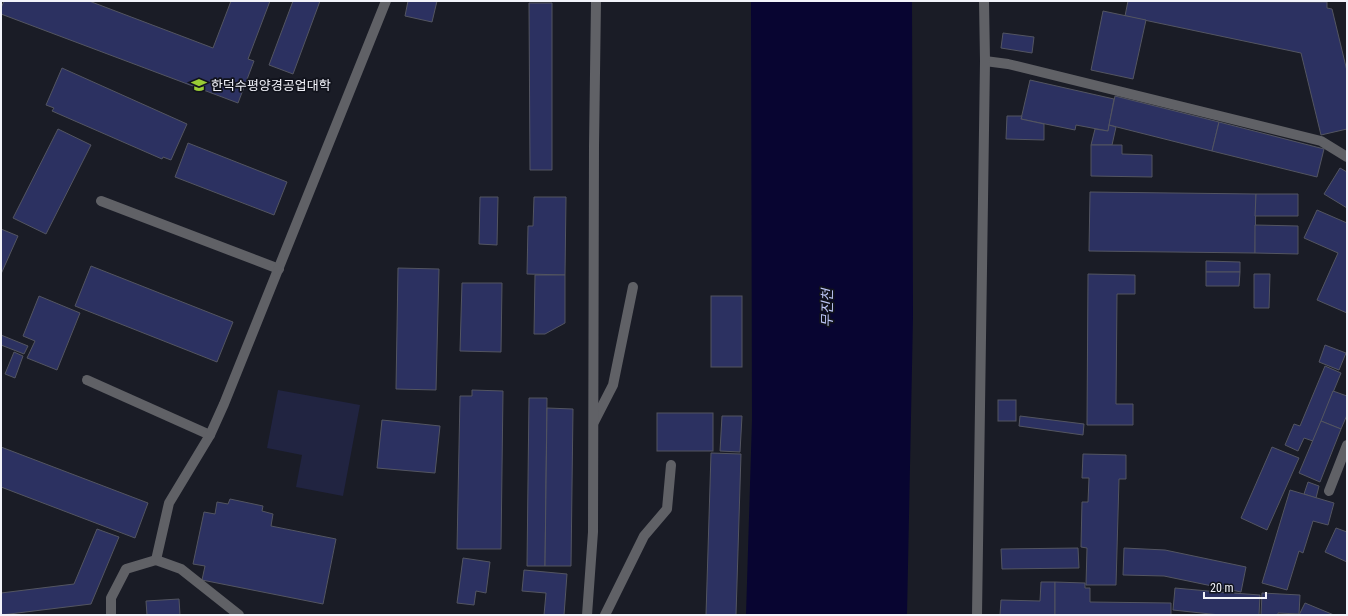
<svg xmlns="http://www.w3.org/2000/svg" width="1348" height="616" viewBox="0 0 1348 616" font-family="'Roboto Condensed','Noto Sans KR',sans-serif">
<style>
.green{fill:#212441}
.water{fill:#080531}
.building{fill:#2c3161;stroke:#535561}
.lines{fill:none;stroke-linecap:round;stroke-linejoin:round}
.minor{stroke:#606166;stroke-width:10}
.labels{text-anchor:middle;stroke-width:3.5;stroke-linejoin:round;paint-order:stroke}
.poi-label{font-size:13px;fill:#f2f3fa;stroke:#11131c;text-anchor:start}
.water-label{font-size:14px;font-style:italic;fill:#bdc6f6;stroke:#11131c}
</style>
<rect width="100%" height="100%" fill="#1a1c26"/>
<!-- green -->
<polygon class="green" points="278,390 360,405 343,496 296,487 302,455 267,448"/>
<!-- water -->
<polygon class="water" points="751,1 912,1 913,317 907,615 746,615 752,420"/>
<!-- building -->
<g class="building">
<polygon points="4,1 89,1 213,48 231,1 270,1 248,59 254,61 238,103 1,14 1,8"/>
<polygon points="293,1 320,1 293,74 269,65"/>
<polygon points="408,1 437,1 432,22 405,16"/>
<polygon points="1128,1 1327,2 1327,8 1332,9 1347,71 1347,129 1321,135 1301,53 1125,16"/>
<polygon points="529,3 552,3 552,170 530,170"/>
<polygon points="1103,11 1146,20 1133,79 1091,70"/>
<polygon points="1003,33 1034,37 1032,53 1001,48"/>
<polygon points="62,68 187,124 171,160 163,157 162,159 52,111 54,108 46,105"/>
<polygon points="1030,80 1114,99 1108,131 1076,125 1075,130 1021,119"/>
<polygon points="1115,96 1219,122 1212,151 1109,125"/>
<polygon points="1007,116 1022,116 1021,119 1044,124 1044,140 1006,139"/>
<polygon points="1219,122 1324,149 1317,177 1212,151"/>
<polygon points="1109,125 1116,127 1112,145 1091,145 1095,129 1108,131"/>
<polygon points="58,129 91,145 46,234 13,218"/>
<polygon points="188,143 287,182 274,215 175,177"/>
<polygon points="1091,145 1122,145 1122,154 1152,155 1152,177 1091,176"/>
<polygon points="1340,168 1347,172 1347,208 1324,194"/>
<polygon points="1090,192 1256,194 1255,253 1089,251"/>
<polygon points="1256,194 1298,194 1298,216 1255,216"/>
<polygon points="480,197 498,197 497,245 479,244"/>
<polygon points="534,197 566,197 565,275 527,274 528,226 533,226"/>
<polygon points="1317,210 1347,223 1347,313 1317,300 1338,253 1304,238"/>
<polygon points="1255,225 1298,226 1298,254 1255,253"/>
<polygon points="1,229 18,236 1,274"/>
<polygon points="1206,261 1240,262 1240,272 1206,272"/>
<polygon points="91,266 233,322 217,362 75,306"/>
<polygon points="398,268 439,269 436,390 396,389"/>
<polygon points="1206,272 1240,272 1239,286 1206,286"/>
<polygon points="1088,274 1135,275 1135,294 1117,294 1116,404 1133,404 1133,425 1087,425"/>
<polygon points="1254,274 1270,274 1269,308 1254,308"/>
<polygon points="535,275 565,275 565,323 545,334 534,334"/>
<polygon points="462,283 502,283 501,352 460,351"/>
<polygon points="39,296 80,313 57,370 27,358 35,341 23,336"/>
<rect x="711" y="296" width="31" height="71"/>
<polygon points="1,335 28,346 24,354 1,345"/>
<polygon points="1325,345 1346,353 1339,370 1319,362"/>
<polygon points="14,352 23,356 15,378 5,374"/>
<polygon points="1325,366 1341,373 1313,441 1304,438 1298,451 1285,445 1294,424 1300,426"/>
<polygon points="472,390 503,391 501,549 457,549 460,396 472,396"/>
<polygon points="1333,391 1347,396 1347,415 1341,429 1321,421"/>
<polygon points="529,398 547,398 545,566 527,566"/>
<rect x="998" y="400" width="18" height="21"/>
<polygon points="547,408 573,409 571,566 545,566"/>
<rect x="657" y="413" width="56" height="38"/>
<polygon points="722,416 742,416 740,452 720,451"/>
<polygon points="1020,416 1084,424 1083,435 1019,426"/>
<polygon points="382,420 440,426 435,473 377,468"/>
<polygon points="1321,421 1341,429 1320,482 1299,473"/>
<polygon points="1,447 148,503 135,538 1,487"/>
<polygon points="1272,447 1299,458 1267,530 1241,518"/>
<polygon points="711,453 741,454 736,615 706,615"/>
<polygon points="1083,454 1126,455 1126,479 1119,479 1116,585 1086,585 1087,548 1081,547 1082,502 1088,502 1089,478 1082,478"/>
<polygon points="1308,482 1319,486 1316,498 1304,494"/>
<polygon points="1290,490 1334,503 1328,525 1313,521 1303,553 1299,551 1287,590 1262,583"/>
<polygon points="230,499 263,506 262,511 273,514 271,526 336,539 323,604 202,580 205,566 193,564 204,512 215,514 217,502 228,504"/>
<polygon points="1336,528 1347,532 1347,562 1325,552"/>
<polygon points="97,529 119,537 91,604 1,615 1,593 74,584"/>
<polygon points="1078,548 1079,568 1002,569 1001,549"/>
<polygon points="1124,548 1165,550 1246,567 1241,592 1164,576 1123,575"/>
<polygon points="463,558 490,562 486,593 476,591 474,605 457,603"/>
<polygon points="524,570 567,574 564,615 544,615 546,593 522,591"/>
<polygon points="1041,582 1055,582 1055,615 1000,615 1001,600 1040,601"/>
<polygon points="1055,582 1085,583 1085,588 1090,588 1090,602 1171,603 1171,615 1055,615"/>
<polygon points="1175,588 1219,592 1260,595 1259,615 1220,615 1173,610"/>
<polygon points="1262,593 1300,595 1299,614 1278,613 1278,615 1261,615"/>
<polygon points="179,599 180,615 147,615 146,601"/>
<polygon points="1305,603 1334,615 1299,615"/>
</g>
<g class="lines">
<!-- minor -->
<g class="minor">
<polyline points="985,61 1008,64 1321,141 1347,157"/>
<polyline points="101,201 279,269"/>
<polyline points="87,380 210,435"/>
<polyline points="594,422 613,385 633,287"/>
<polyline points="1329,491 1347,445"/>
<polyline points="111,615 111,598 126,569 156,560"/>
<polyline points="239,615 181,569 156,560 169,503 210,435 224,404 386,1"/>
<polyline points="587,615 593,532 594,146 596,1"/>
<polyline points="605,615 644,536 667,509 671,465"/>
<polyline points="977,615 985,61 984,1"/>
</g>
</g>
<!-- icons -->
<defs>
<g id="university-bare" transform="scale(1.2)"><path d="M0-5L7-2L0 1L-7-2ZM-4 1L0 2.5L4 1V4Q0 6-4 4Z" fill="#99cb35" stroke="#11131c" stroke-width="2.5" paint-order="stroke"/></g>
</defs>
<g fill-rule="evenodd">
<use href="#university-bare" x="199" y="85"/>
</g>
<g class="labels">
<!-- poi labels -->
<g class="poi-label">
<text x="211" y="90">한덕수평양경공업대학</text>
</g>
<!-- water labels -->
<g class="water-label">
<text transform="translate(827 308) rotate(-89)" y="5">무진천</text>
</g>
</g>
<!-- border -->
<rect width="1348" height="616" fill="none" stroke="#f2f3fa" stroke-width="4"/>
<!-- scale -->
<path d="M1204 592v6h62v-6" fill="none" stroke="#f2f3fa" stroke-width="2"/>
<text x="1210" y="592" font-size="12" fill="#f2f3fa" stroke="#11131c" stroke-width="3" paint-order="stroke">20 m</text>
</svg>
